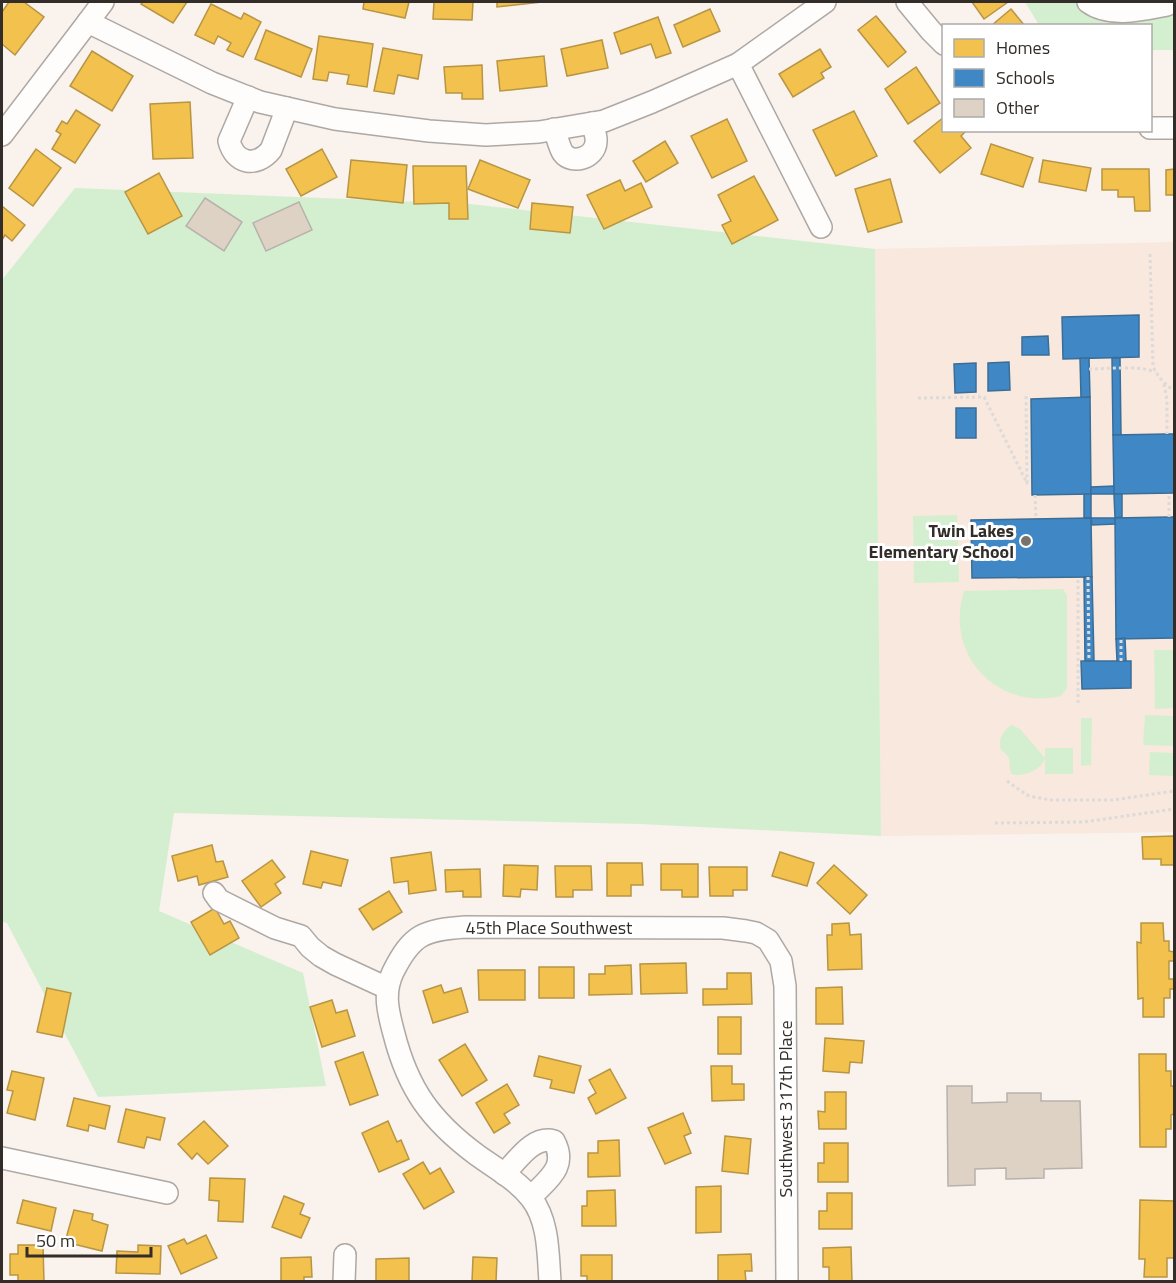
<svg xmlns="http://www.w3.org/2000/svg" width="1176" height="1283" viewBox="0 0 1176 1283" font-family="'Titillium Web',sans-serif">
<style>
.built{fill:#f8e8dd}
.green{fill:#d4efcf}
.homes{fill:#f2c14e;stroke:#b89543;stroke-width:1.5}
.schools{fill:#3f88c5;stroke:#3b6d96;stroke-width:1.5}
.building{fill:#ded2c4;stroke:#b7b2ad;stroke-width:1.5}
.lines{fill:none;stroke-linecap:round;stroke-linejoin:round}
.minor-casing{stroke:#aea8a4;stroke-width:24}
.path{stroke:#dddad9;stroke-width:3;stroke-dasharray:3 3;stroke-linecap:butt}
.minor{stroke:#fefdfc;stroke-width:21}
.poi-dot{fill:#78726d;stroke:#fff;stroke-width:2}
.labels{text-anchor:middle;stroke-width:6;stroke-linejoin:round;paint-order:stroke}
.poi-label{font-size:18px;font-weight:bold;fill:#322d28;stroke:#fff;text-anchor:end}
.street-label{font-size:18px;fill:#322d28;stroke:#fff}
</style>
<rect width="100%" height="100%" fill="#f9f2ed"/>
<!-- built -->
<polygon class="built" points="1174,242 1174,832 881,836 875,249"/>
<!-- green -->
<g class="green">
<polygon points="1025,2 1174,2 1174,50 1151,50 1150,26 1039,25"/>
<polygon points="75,188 470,204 875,249 881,836 640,824 174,813 159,911 303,973 326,1086 98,1097 7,923 2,922 2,280"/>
<polygon points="957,515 959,582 914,583 913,516"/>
<path d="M1063 589 1067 596V688L1061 696C996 711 944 654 964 591Z"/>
<polygon points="1154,650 1174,650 1174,708 1155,709"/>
<polygon points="1145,715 1174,716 1174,746 1143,745"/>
<polygon points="1081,718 1092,718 1091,765 1081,766"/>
<path d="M1012 725 1020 729 1045 758V748H1073V774H1045V759C1040 770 1023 778 1011 774L1010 769 1009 758C1009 757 1003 751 1002 751 996 741 1004 729 1012 725Z"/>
<polygon points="1150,752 1174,753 1174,776 1149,775"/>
</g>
<!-- homes -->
<g class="homes">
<polygon points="9,2 24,2 44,17 15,55 2,44 2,12"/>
<polygon points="143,2 187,2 173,23 141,4"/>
<polygon points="364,2 409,2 405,18 363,9"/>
<polygon points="434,2 473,2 472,20 433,19"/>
<polygon points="497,2 542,2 497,7"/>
<polygon points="972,2 1008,2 984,19"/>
<polygon points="211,4 241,19 244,13 261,22 243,57 227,50 231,43 218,36 214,44 195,35"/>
<polygon points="710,9 720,31 683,47 674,25"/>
<polygon points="1011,9 1025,26 991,26"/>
<polygon points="876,16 906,52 888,67 858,30"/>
<polygon points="658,17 671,53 656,58 651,44 621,54 614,33"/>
<polygon points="266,30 312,49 301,77 255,59"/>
<polygon points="319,36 373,44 367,87 347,84 349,75 329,72 327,81 313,79"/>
<polygon points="602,40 608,68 567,76 561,49"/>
<polygon points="383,48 422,55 418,79 398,75 394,94 374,91"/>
<polygon points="820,49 831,67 821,73 824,78 793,97 779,74"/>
<polygon points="92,51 133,76 112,111 70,86"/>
<polygon points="544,56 547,86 500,91 497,61"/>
<polygon points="482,65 483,99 462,99 462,93 446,93 444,67"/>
<polygon points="916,67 940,103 908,124 885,89"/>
<polygon points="190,102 193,158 153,159 150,104"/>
<polygon points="76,110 100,125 75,163 52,149 61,134 56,131 62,121 67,124"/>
<polygon points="854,111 877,156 836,176 813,130"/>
<polygon points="944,117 944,130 967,130 961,136 971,148 940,173 914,141"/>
<polygon points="727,119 747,161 712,178 691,136"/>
<polygon points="665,141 678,163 646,182 633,161"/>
<polygon points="991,144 1033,158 1023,187 981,174"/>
<polygon points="36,149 61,168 33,206 9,188"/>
<polygon points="322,149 337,177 301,196 286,169"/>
<polygon points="351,160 407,165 403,203 347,197"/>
<polygon points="480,160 530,180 518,208 468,189"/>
<polygon points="1043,160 1091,168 1086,191 1039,182"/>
<polygon points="413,166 466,166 468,219 449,219 449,203 414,204"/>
<polygon points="1102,169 1149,169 1150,211 1135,211 1134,197 1118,197 1118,190 1102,190"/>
<polygon points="1174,169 1174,195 1166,195 1166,170"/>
<polygon points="159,173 182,216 148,234 125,192"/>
<polygon points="754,176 778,220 732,244 722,225 731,221 718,195"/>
<polygon points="890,179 902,222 868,232 855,189"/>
<polygon points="620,180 625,191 641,183 652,207 604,229 587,195"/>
<polygon points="532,203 573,207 570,233 530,229"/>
<polygon points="2,206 25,225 12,241 5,235 2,240"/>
<polygon points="1174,836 1174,865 1161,865 1161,859 1143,859 1142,837"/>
<polygon points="212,845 216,862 223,861 228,877 199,885 197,876 178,881 172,856"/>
<polygon points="311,851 348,860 341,886 323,882 321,888 303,884"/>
<polygon points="431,852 436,890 409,894 408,881 394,883 391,858"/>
<polygon points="780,852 814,863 807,886 772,876"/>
<polygon points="272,860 285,877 275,884 281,893 261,907 242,881"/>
<polygon points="607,863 642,863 643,885 631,885 631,896 607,896"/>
<polygon points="661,864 698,864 698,897 682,897 682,890 661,890"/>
<polygon points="504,865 538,866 537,890 521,889 520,897 503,896"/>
<polygon points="834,865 867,895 850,914 817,883"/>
<polygon points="555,866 591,866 592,890 573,890 573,897 556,897"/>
<polygon points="709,867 747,867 747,890 733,890 733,896 710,896"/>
<polygon points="480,869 481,897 463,897 463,891 446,892 445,870"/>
<polygon points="389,891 402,912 373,930 359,909"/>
<polygon points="215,908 224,924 230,921 239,938 210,955 191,922"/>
<polygon points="849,923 850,935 861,934 862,969 828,970 827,935 832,935 832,924"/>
<polygon points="1141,923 1163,923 1164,941 1169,941 1169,951 1174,952 1174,961 1169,961 1169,979 1174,979 1174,989 1170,989 1170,998 1164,998 1164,1017 1143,1017 1143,998 1138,999 1137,942 1141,943"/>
<polygon points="686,963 687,993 641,994 640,964"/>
<polygon points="631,965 632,994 589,995 589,974 605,974 605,966"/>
<rect x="539" y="967" width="35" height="31"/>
<polygon points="478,970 525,970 525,1000 479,1000"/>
<polygon points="727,973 751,973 752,1004 703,1005 703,989 727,989"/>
<polygon points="441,985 444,993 461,988 468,1012 433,1023 423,991"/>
<polygon points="842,987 843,1024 816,1024 816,988"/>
<polygon points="47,988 71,993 62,1037 37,1032"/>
<polygon points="332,1000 336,1013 347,1010 355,1036 322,1047 310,1007"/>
<rect x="718" y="1017" width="23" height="37"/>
<polygon points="825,1038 864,1041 862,1063 850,1062 849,1073 823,1071"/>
<polygon points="465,1044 487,1080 462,1096 439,1060"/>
<polygon points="363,1052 378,1095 350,1105 335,1062"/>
<polygon points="1139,1054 1166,1054 1166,1071 1171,1071 1171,1086 1174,1086 1174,1114 1171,1115 1171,1129 1166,1129 1166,1147 1140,1147"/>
<polygon points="539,1056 581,1066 574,1093 550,1088 552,1080 534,1076"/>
<polygon points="711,1066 732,1066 732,1084 744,1084 744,1100 712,1101"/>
<polygon points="610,1069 626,1098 596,1114 588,1098 596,1093 589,1080"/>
<polygon points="12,1071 44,1078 35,1120 7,1113 13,1091 7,1090"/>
<polygon points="507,1084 519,1105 504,1114 510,1123 494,1133 476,1103"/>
<polygon points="825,1092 846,1092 846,1129 819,1129 818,1111 825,1112"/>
<polygon points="74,1098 110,1106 105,1129 89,1125 88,1131 67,1126"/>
<polygon points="126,1109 165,1118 160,1140 147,1137 144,1148 118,1142"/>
<polygon points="683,1113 691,1133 684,1136 691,1153 665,1164 648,1128"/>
<polygon points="204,1121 228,1146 208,1164 197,1153 192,1159 178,1144"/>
<polygon points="388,1121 397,1142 401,1140 409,1159 379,1172 362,1133"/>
<polygon points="725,1136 751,1139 748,1174 722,1171"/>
<polygon points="619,1140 620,1176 588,1177 588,1153 598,1153 598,1141"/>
<polygon points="824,1143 848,1143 848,1182 818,1182 818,1163 824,1163"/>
<polygon points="423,1162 430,1174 440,1168 454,1192 424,1209 403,1174"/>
<polygon points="210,1178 245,1179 243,1222 218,1221 219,1201 209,1200"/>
<polygon points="721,1186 721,1232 696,1233 696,1187"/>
<polygon points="615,1190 616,1226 582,1226 582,1206 587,1206 587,1191"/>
<polygon points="827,1193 852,1193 852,1229 819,1229 819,1211 827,1211"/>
<polygon points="284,1196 304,1204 300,1214 310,1218 301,1238 272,1227"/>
<polygon points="23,1200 56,1208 51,1231 17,1223"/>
<polygon points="1140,1200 1174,1201 1174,1258 1167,1258 1167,1277 1144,1277 1145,1259 1139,1259"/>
<polygon points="74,1210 93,1214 92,1220 108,1225 102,1251 65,1242"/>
<polygon points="206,1235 217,1258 181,1274 168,1246 184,1239 187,1244"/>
<polygon points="18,1245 43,1245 44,1282 18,1282 18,1275 10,1275 10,1254 18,1254"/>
<polygon points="138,1245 161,1246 160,1274 116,1273 117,1251 138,1252"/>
<polygon points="851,1247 852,1282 829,1282 829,1267 823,1267 823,1248"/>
<polygon points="751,1254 752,1271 745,1271 746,1282 718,1282 718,1255"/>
<polygon points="581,1255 612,1255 612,1282 587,1282 587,1276 581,1276"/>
<polygon points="311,1257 312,1277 304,1277 304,1282 281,1282 281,1258"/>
<polygon points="473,1257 497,1258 496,1282 472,1282"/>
<polygon points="409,1258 409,1282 376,1282 376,1259"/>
</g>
<!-- schools -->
<g class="schools">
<polygon points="1139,315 1139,357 1063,359 1062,317"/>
<polygon points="1048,336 1049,355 1022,355 1022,337"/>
<polygon points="1080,358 1089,358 1090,397 1081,398"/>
<polygon points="1112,358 1120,358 1121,435 1113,435"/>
<polygon points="1009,362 1010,390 988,391 988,363"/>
<polygon points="976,363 976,392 955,393 954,364"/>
<polygon points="1090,397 1091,494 1032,495 1031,399"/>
<rect x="956" y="408" width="20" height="30"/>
<polygon points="1167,434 1174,434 1174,493 1114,494 1113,435"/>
<polygon points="1114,486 1114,494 1091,494 1091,487"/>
<rect x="1084" y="494" width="7" height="24"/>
<polygon points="1114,494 1122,494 1122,517 1115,518"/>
<polygon points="1169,517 1174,517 1174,638 1116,639 1115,518"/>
<polygon points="1091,518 1115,518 1115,524 1092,525"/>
<polygon points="1091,518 1092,577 972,578 971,520"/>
<polygon points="1084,577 1092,577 1094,661 1085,661"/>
<polygon points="1125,638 1126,661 1117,661 1116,639"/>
<polygon points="1081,661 1131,661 1131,688 1082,689"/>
</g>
<!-- building -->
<g class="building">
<polygon points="205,198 242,222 224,251 186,226"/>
<polygon points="299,202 312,230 266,251 253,223"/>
<polygon points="947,1086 972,1086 972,1103 1007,1102 1007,1093 1041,1093 1041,1101 1080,1101 1082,1168 1044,1169 1044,1178 1006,1179 1006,1168 975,1169 975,1185 948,1186"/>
</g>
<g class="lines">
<!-- minor casing -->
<g class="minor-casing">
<g id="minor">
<polyline points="907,2 931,31 944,44"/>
<path d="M1088 2C1110 18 1142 10 1167 5L1169 2"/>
<polyline points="88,22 212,83 260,102 335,119 429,131 486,135 539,132 604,121 652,102 738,64 825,2"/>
<polyline points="738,64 821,227"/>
<path d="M248 97 229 141C235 164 256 168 271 150L287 108"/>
<polyline points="1150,128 1174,128"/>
<path d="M554 129C557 136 559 147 563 153 572 165 595 158 596 142 597 136 593 128 592 123"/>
<polyline points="2,135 88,22 103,2"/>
<polyline points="214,893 219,900 275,928 301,936 310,947 321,956 335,964 387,988"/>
<polyline points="2,1158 167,1193"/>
<path d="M504 1174C517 1161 533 1135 554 1141 568 1167 548 1179 531 1197"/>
<polyline points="344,1282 345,1255"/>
<path d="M550 1282C548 1254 549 1221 531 1198 517 1180 495 1168 477 1155 431 1121 408 1089 394 1034 388 1012 383 993 393 972 412 934 424 930 465 927L723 928 746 931 756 933 768 940 781 961 785 986 787 1282"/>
</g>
</g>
<!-- path -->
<g class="path">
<path d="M1150 254 1153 366C1157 376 1165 385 1174 390"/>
<path d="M1089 369C1106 369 1140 365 1155 372"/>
<polyline points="1164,384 1167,400 1167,434"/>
<polyline points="918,398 984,397 1027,483 1026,393"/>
<polyline points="1035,495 1036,519"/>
<polyline points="1169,517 1169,493"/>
<polyline points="1088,577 1089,661"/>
<polyline points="1121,661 1121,639"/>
<polyline points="1078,703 1078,577"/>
<polyline points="1007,781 1027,795 1034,797 1050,800 1113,800 1174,791"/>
<polyline points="995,823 1084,822 1174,809"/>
</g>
<!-- minor -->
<use href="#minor" class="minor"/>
</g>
<!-- markers -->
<circle class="poi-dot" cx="1026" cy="541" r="6"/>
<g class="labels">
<!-- poi labels -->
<g class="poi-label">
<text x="1014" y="537">Twin Lakes<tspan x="1014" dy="21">Elementary School</tspan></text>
</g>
<!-- street labels -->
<g class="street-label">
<text x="549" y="934">45th Place Southwest</text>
<text transform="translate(786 1109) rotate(-90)" y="6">Southwest 317th Place</text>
</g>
</g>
<!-- border -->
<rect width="1176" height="1283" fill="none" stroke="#322d28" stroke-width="6"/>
<!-- legend -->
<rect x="942" y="24" width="210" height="108" fill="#ffffff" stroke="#adaba9" stroke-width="1.5"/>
<rect x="954" y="39" width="30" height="18" fill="#f2c14e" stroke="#adaba9" stroke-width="1.5"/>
<text x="996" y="54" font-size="18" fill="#322d28">Homes</text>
<rect x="954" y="69" width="30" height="18" fill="#3f88c5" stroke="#adaba9" stroke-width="1.5"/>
<text x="996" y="84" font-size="18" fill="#322d28">Schools</text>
<rect x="954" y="99" width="30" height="18" fill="#ded2c4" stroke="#adaba9" stroke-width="1.5"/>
<text x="996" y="114" font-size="18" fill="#322d28">Other</text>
<!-- scale -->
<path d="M27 1247v9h124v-9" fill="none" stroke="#322d28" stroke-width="3"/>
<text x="36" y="1247" font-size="18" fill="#322d28" stroke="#ffffff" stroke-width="4.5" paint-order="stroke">50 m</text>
</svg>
